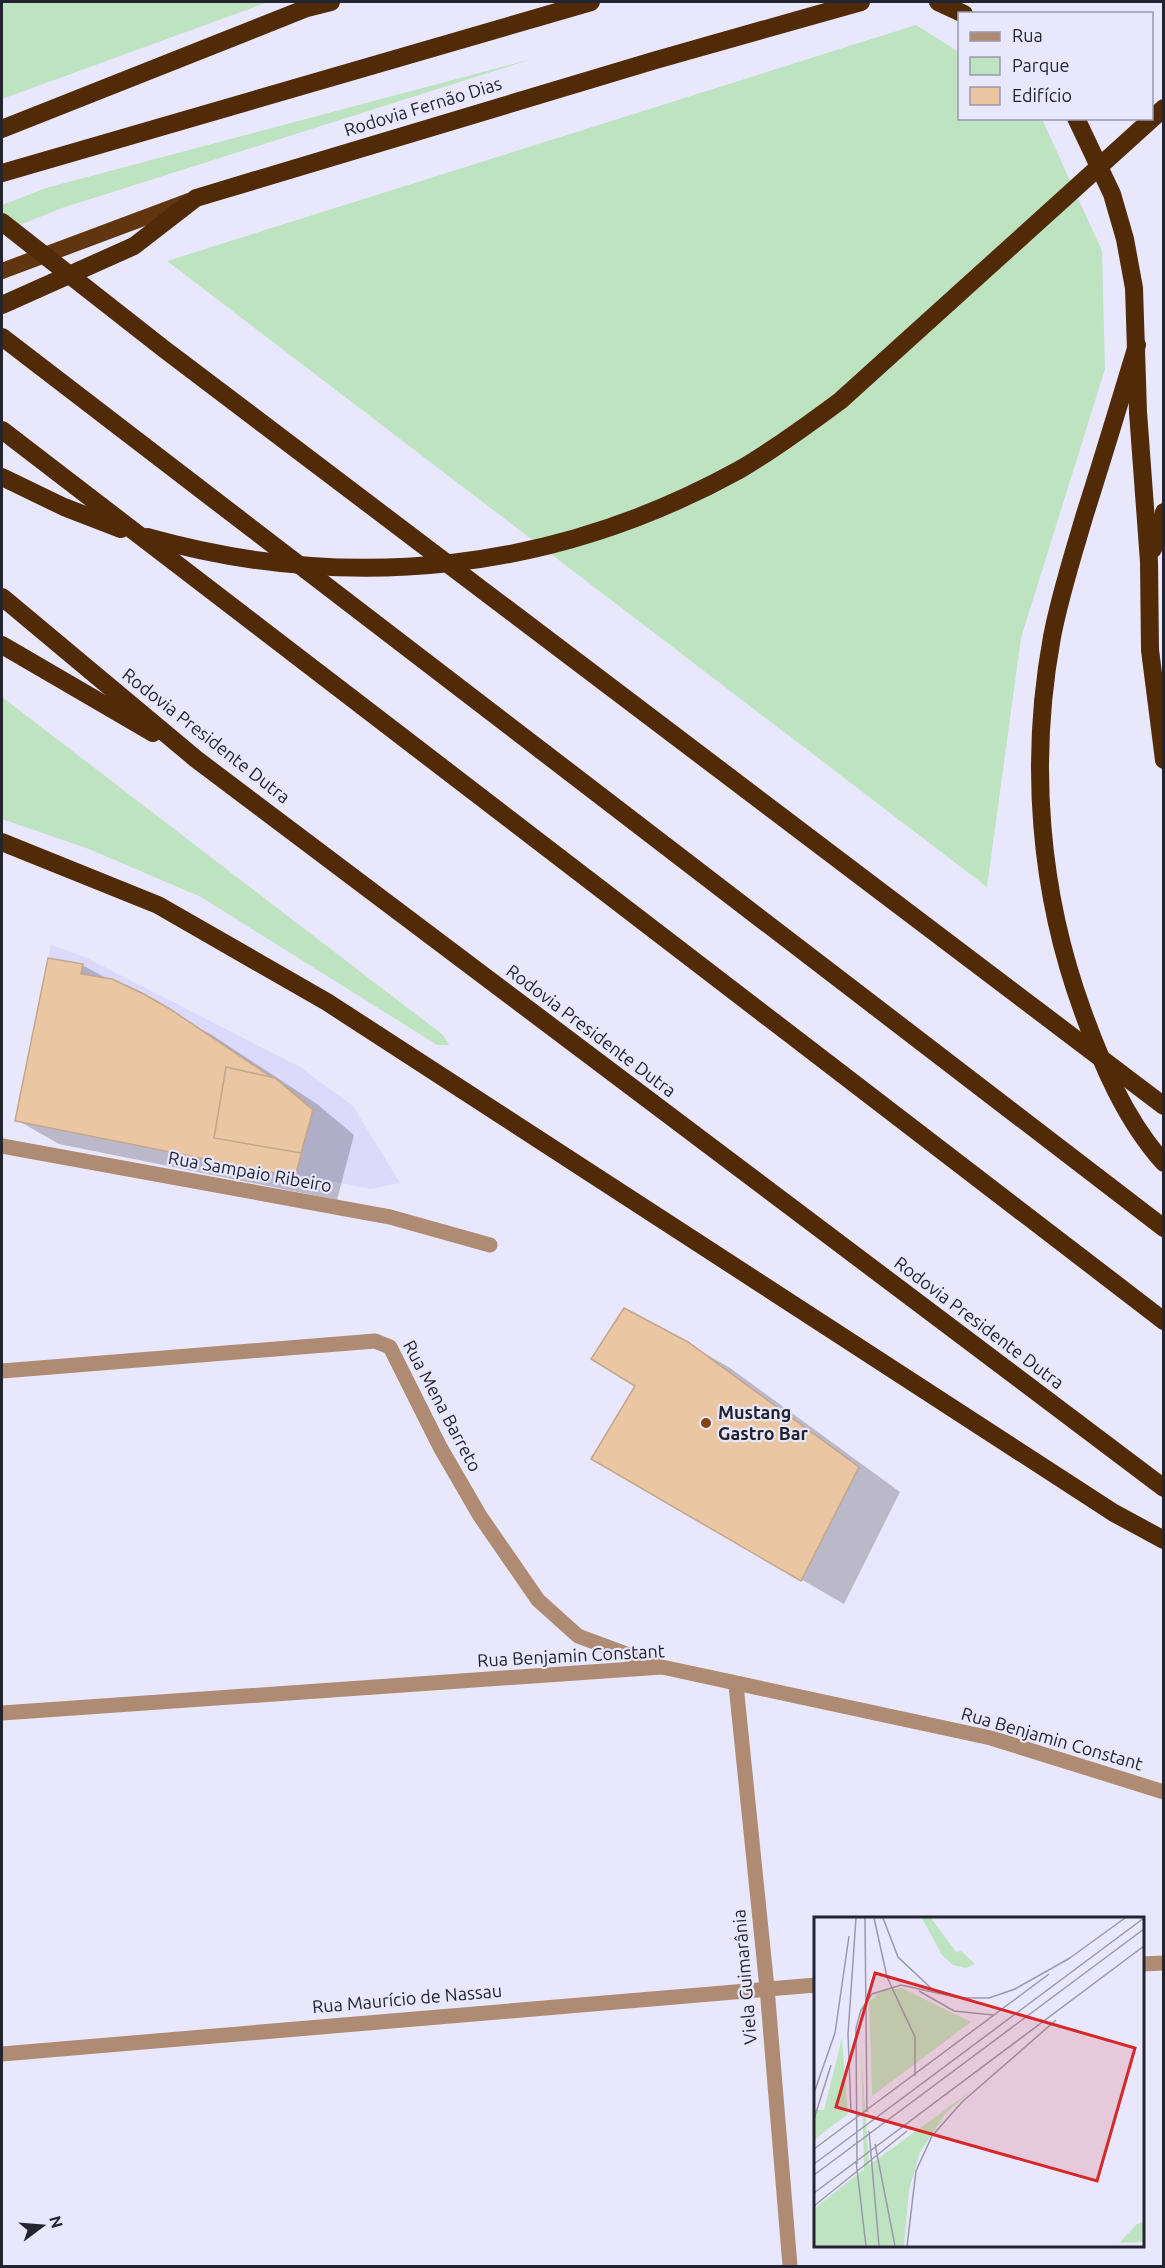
<svg xmlns="http://www.w3.org/2000/svg" width="1165" height="2268" viewBox="0 0 1165 2268" font-family="Ubuntu,sans-serif">
<style>
.built{fill:#ddd9fb}
.green{fill:#bee3c1}
.shadow{fill:#0003}
.building{fill:#ebc6a3;stroke:#c2a68d;stroke-width:1.5}
.lines{fill:none;stroke-linecap:round;stroke-linejoin:round}
.minor{stroke:#ae8b72;stroke-width:15}
.trunk{stroke:#603510;stroke-width:16}
.motorway{stroke:#512a07;stroke-width:18}
.poi-dot{fill:#854310;stroke:#e9e7fc;stroke-width:2}
.labels{text-anchor:middle;stroke-width:4.5;stroke-linejoin:round;paint-order:stroke}
.street-label{font-size:18px;fill:#242330;stroke:#e9e7fc}
.poi-label{font-size:18px;font-weight:bold;fill:#242330;stroke:#e9e7fc;text-anchor:start}
.inset-road{fill:none;stroke:#9a99aa;stroke-width:1.5}
.view{fill:#d62828;fill-opacity:0.15;stroke:#d62828;stroke-width:3}
.inset-edge{fill:none;stroke:#242330;stroke-width:3}
</style>
<rect width="100%" height="100%" fill="#e9e7fc"/>
<!-- built -->
<polygon class="built" points="51,945 85,957 300,1067 353,1106 400,1183 371,1189 15,1121"/>
<!-- green -->
<g class="green">
<polygon points="2,2 268,2 2,99"/>
<polygon points="916,25 959,52 960,118 1042,119 1102,251 1105,369 1021,638 987,887 167,261"/>
<polygon points="532,59 62,208 2,232 2,205 46,188"/>
<polygon points="2,697 443,1035 449,1045 437,1045 201,897 89,849 2,819"/>
</g>
<!-- shadow -->
<g class="shadow">
<polygon points="82,965 212,1035 317,1104 354,1135 337,1200 59,1144 17,1120"/>
<polygon points="687,1343 730,1368 900,1492 844,1604 593,1459"/>
</g>
<!-- building -->
<g class="building">
<polygon points="48,958 83,964 81,974 112,979 144,994 170,1009 295,1093 313,1110 295,1177 15,1121"/>
<polygon points="226,1067 275,1078 313,1110 301,1153 214,1138"/>
<polygon points="624,1308 688,1342 859,1467 801,1581 591,1459 635,1386 591,1359"/>
</g>
<g class="lines">
<!-- minor -->
<g class="minor">
<polyline points="2,1146 390,1217 490,1245"/>
<polyline points="2,1371 375,1341 390,1347 440,1447 480,1516 538,1600 578,1636 656,1665"/>
<polyline points="736,1685 767,1988 790,2266"/>
<polyline points="2,1713 662,1667 991,1738 1164,1792"/>
<polyline points="1142,1964 1164,1963"/>
<polyline points="2,2054 816,1985"/>
</g>
<!-- trunk -->
<polyline class="trunk" points="2,271 189,201"/>
<!-- motorway -->
<g class="motorway">
<polyline points="938,2 964,14"/>
<polyline points="1076,118 1112,194 1125,239 1134,288 1138,412 1149,562 1150,650 1164,760"/>
<polyline points="2,129 307,8 331,2"/>
<polyline points="2,173 591,2"/>
<polyline points="2,222 164,349 1164,1106"/>
<polyline points="2,305 134,246 196,198 656,60 861,2"/>
<polyline points="2,337 1164,1228"/>
<path d="M1137 345C1120 401 1103 458 1085 514 1073 555 1060 595 1052 637 1029 762 1039 892 1083 1012 1102 1065 1126 1121 1164 1163"/>
<polyline points="2,430 1164,1321"/>
<polyline points="2,477 64,507 121,529"/>
<path d="M147 537C350 594 554 572 739 470 774 450 807 425 840 401L1164 108"/>
<polyline points="1153,549 1164,512"/>
<polyline points="2,597 196,759 1164,1488"/>
<polyline points="2,645 153,733"/>
<polyline points="2,842 158,905 327,1002 1114,1513 1164,1540"/>
</g>
</g>
<!-- markers -->
<circle class="poi-dot" cx="706" cy="1423" r="6"/>
<g class="labels">
<!-- street labels -->
<g class="street-label">
<text transform="translate(423 107) rotate(-17)" y="6">Rodovia Fernão Dias</text>
<text transform="translate(206 736) rotate(38)" y="6">Rodovia Presidente Dutra</text>
<text transform="translate(591 1031) rotate(37)" y="6">Rodovia Presidente Dutra</text>
<text transform="translate(250 1172) rotate(10)" y="6">Rua Sampaio Ribeiro</text>
<text transform="translate(979 1323) rotate(37)" y="6">Rodovia Presidente Dutra</text>
<text transform="translate(442 1406) rotate(62)" y="6">Rua Mena Barreto</text>
<text transform="translate(571 1656) rotate(-3)" y="6">Rua Benjamin Constant</text>
<text transform="translate(1052 1739) rotate(16)" y="6">Rua Benjamin Constant</text>
<text transform="translate(745 1977) rotate(-95)" y="6">Viela Guimarânia</text>
<text transform="translate(407 1999) rotate(-5)" y="6">Rua Maurício de Nassau</text>
</g>
<!-- poi labels -->
<g class="poi-label">
<text x="718" y="1419">Mustang<tspan x="718" dy="21">Gastro Bar</tspan></text>
</g>
</g>
<!-- overview -->
<g transform="translate(814 1917)">
<rect width="330" height="330" fill="#e9e7fc"/>
<path d="M108 1H117L142 35 147 34 161 47 152 51 139 48 128 38ZM88 71 157 105 58 179 55 85 68 74ZM28 121 34 197 0 223V193H10ZM47 131 55 248 157 174 132 196 106 235 95 273 90 329H0V292L50 252ZM330 305V325L305 326 323 307Z" fill="#bee3c1"/>
<path class="inset-road" d="M51 1 53 195M60 1 73 60 101 120V159M69 1 84 40 119 73M253 43 311 1M105 74 140 94 179 98M0 176 21 116 35 19M37 195 34 117 42 1M0 202 17 148M55 214 65 329M61 227 81 329M0 232 235 57M42 244 52 329M0 247 330 1M43 247 42 111 47 93 58 77 87 68 146 81H175L201 72 256 41M0 258 330 12M0 276 330 29M0 289 93 214M93 329 102 254 118 219 148 185 242 103"/>
<path class="view" d="M61 56 321 131 283 264 22 190Z"/>
<rect width="330" height="330" class="inset-edge"/>
</g>
<!-- border -->
<rect width="1165" height="2268" fill="none" stroke="#242330" stroke-width="6"/>
<!-- legend -->
<rect x="958" y="12" width="195" height="108" fill="#e9e7fc" stroke="#9a99aa" stroke-width="1.5"/>
<rect x="970" y="32" width="30" height="9" fill="#ae8b72" stroke="#9a99aa" stroke-width="1.5"/>
<text x="1012" y="42" font-size="18" fill="#242330">Rua</text>
<rect x="970" y="57" width="30" height="18" fill="#bee3c1" stroke="#9a99aa" stroke-width="1.5"/>
<text x="1012" y="72" font-size="18" fill="#242330">Parque</text>
<rect x="970" y="87" width="30" height="18" fill="#ebc6a3" stroke="#9a99aa" stroke-width="1.5"/>
<text x="1012" y="102" font-size="18" fill="#242330">Edifício</text>
<!-- north arrow -->
<g transform="translate(42 2226) rotate(74)" stroke="#e9e7fc" stroke-width="4.5" paint-order="stroke">
<path d="M0-4.5L10 22L0 15L-10 22Z" fill="#242330"/>
<text y="-9" font-size="16" font-weight="bold" text-anchor="middle" fill="#242330">N</text>
</g>
</svg>
